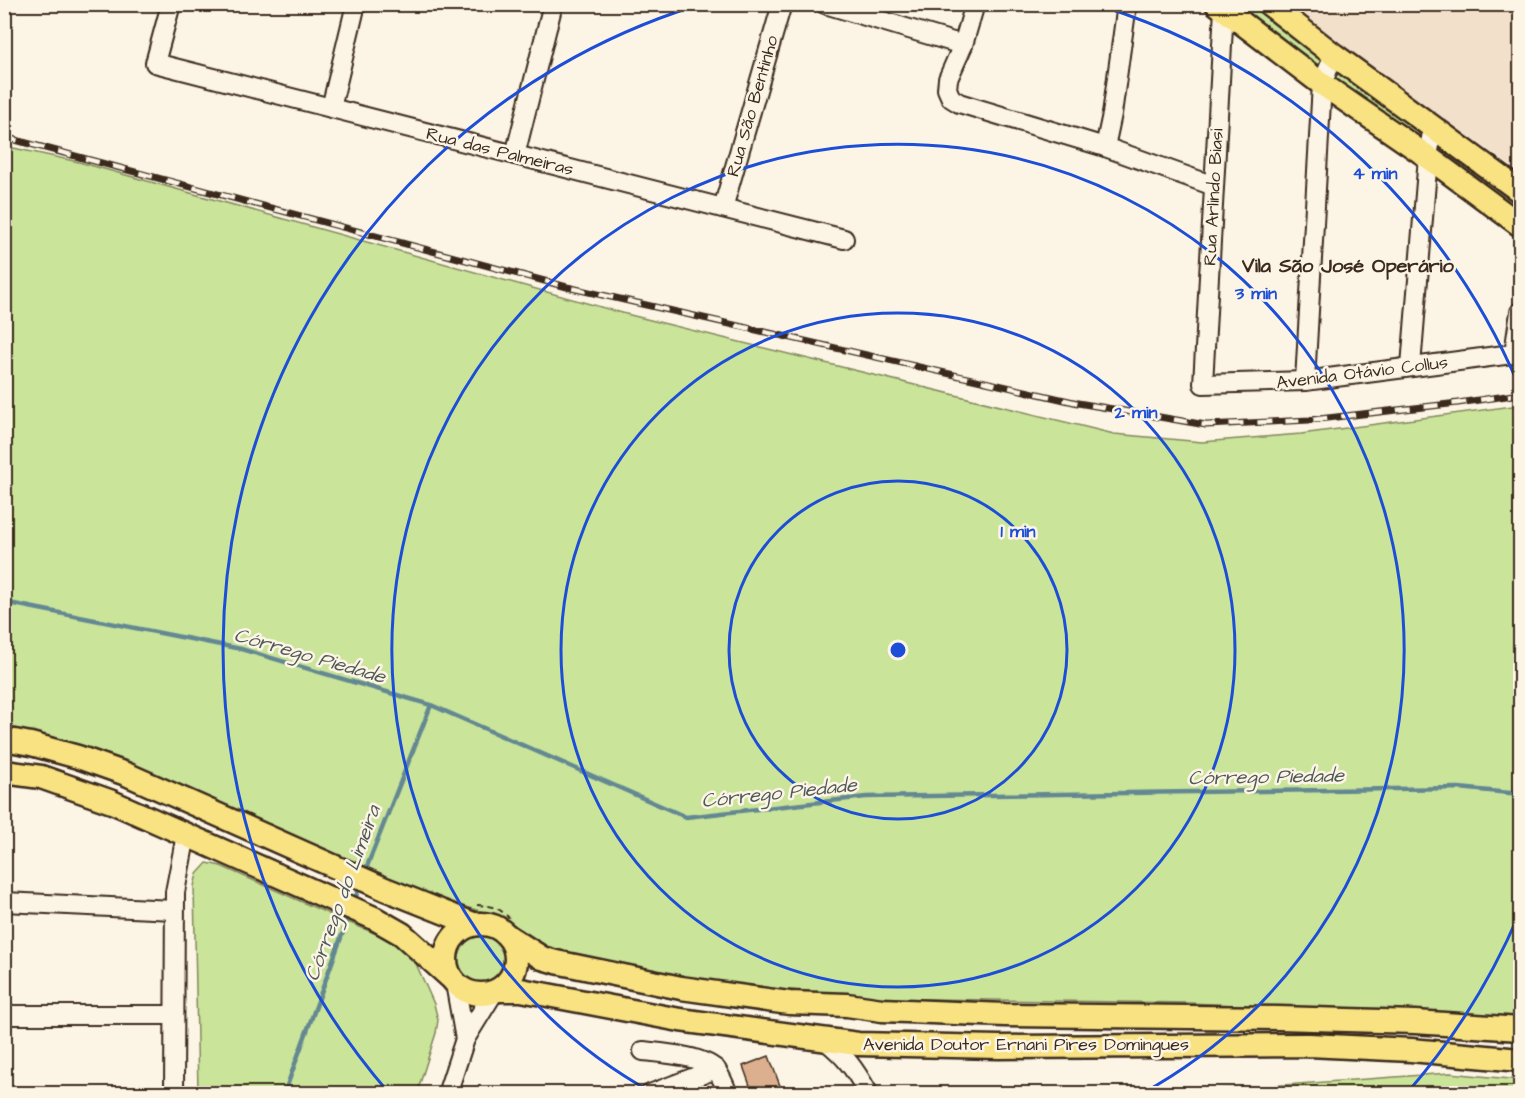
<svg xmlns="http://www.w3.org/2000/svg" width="1525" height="1098" viewBox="0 0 1525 1098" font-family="'Architects Daughter',sans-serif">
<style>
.built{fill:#f2e0cb}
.green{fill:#cae49a;stroke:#82875c;stroke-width:1.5}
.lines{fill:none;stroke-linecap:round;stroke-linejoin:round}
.stream{stroke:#638892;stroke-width:4.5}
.building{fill:#dcaf8e;stroke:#3b2a1e;stroke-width:1.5}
.minor-casing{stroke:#3b2a1e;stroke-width:22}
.major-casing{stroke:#3b2a1e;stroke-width:27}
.path{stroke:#3b2a1e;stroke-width:2;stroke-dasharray:6 4.5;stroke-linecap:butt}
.minor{stroke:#fcf5e5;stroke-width:18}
.major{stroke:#f8e281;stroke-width:22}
.rail-casing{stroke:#3b2a1e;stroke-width:7}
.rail{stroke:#fcf5e5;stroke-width:4.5;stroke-dasharray:14;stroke-linecap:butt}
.ring{fill:none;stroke:#1d4ed8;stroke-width:3}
.labels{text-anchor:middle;stroke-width:5;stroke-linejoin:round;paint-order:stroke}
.street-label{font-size:18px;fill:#3b2a1e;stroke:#fcf5e5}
.neighbourhood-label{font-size:20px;font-weight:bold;fill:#3b2a1e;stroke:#fcf5e5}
.water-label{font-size:20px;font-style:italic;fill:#4f5958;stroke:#fcf5e5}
.centre{fill:#1d4ed8;stroke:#fcf5e5;stroke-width:3}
.ring-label{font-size:18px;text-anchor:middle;font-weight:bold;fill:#1d4ed8;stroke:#fcf5e5;stroke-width:5;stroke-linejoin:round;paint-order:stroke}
</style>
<rect width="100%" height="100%" fill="#fcf5e5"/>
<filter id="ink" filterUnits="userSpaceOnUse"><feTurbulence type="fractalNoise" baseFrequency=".0167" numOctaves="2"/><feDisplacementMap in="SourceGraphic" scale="12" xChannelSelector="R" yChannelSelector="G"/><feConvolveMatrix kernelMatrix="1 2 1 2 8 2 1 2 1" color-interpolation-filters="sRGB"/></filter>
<g filter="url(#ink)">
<!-- built -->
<polygon class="built" points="1290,5 1520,5 1520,173 1370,65"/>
<!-- green -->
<g class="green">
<polygon points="1232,5 1249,5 1322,57 1322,66 1316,67"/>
<polygon points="1334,72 1339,72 1414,126 1420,135 1414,139 1331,79"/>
<polygon points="1440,143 1520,201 1520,219 1443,162 1436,148"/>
<polygon points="4,146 79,162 626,314 1114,434 1202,442 1301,434 1520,405 1520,1018 1189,1003 863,998 690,979 548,948 487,913 408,891 120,760 22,731 5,729"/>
<polygon points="207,863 221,866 336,917 393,941 413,957 434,1004 438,1020 436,1033 417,1093 198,1093 194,886 197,874"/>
<circle cx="481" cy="959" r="31"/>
<polygon points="1450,1073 1520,1080 1520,1093 1172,1093"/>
</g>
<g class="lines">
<!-- stream -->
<g class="stream">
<polyline points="4,602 241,649 431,705 686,817 866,797 1459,788 1520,794"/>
<polyline points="364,874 431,705"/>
<polyline points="354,902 360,885"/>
<polyline points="284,1094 350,913"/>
</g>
</g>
<!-- building -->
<polygon class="building" points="769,1056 782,1091 775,1094 753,1094 743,1066"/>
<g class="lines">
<!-- minor casing -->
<g class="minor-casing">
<g id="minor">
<polyline points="171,4 155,63 844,239"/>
<polyline points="825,4 963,45"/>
<polyline points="975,4 963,45 948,79 947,89 951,98 959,103 1105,147"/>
<polyline points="1127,4 1112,114 1105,147 1214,186"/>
<polyline points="1224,9 1203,384 1305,381 1520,353"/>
<polyline points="331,108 356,4"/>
<polyline points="515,155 553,4"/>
<polyline points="723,208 782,4"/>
<polyline points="1514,353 1520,312"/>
<polyline points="1411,366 1428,157 1433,126"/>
<polyline points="1305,381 1322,84 1334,55"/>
<polyline points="4,902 174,910"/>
<polyline points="455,983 465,1039"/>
<polyline points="4,1015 174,1015"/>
<path d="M825 1040C846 1057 854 1068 867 1091"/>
<path d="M643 1051C661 1053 706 1056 717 1071 722 1078 725 1086 728 1094"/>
<polyline points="174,1094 175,892 186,835"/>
<polyline points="447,1094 465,1039 494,992"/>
<polyline points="650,1094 716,1069"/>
</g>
</g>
<!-- major casing -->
<g class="major-casing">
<g id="major">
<polyline points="1217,4 1322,84 1428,157 1520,225"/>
<polyline points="1269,4 1334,55 1520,191"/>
<polyline points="4,739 31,744 78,757 126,774 385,889 473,924"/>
<polyline points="4,772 41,777 112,802 374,918 402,934 450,977"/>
<circle cx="481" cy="959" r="35"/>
<polyline points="509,937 542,958 556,962 681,988 789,1003 847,1005 882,1010 1005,1015 1279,1018 1415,1022 1520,1029"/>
<polyline points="499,990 521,990 680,1020 858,1044 999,1047 1309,1045 1411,1050 1520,1060"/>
</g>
</g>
<!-- path -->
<path class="path" d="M477 905C491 906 499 907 509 918"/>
<!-- minor -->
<use href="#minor" class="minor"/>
<!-- major -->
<use href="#major" class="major"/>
<!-- rail casing -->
<g class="rail-casing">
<polyline id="rail" points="4,137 567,287 1078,403 1206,425 1310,420 1458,403 1520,394"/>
</g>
<!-- rail -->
<use href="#rail" class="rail"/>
</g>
</g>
<!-- distance rings -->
<g class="ring">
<circle cx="898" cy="650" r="169"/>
<circle cx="898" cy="650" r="337"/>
<path d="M653 1093A506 506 0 1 1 1143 1093"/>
<path d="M1519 914A675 675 0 0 1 1407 1093M389 1093A675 675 0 0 1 695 6M1101 6A675 675 0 0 1 1519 386"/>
</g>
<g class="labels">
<!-- street labels -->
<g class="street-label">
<text transform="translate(752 106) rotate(-74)" y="6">Rua São Bentinho</text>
<text transform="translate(500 151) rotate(14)" y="6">Rua das Palmeiras</text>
<text transform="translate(1213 197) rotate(-87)" y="6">Rua Arlindo Biasi</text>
<text transform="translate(1362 372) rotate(-7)" y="6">Avenida Otávio Collus</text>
<text x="1026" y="1050">Avenida Doutor Ernani Pires Domingues</text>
</g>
<!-- neighbourhood labels -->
<g class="neighbourhood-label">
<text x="1348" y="272">Vila São José Operário</text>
</g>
<!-- water labels -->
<g class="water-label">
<text transform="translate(310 655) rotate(16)" y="7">Córrego Piedade</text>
<text transform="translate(1266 776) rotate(-1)" y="7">Córrego Piedade</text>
<text transform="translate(779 792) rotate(-6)" y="7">Córrego Piedade</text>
<text transform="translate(342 893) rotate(-70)" y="7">Córrego do Limeira</text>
</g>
</g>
<circle cx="898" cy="650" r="9" class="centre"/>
<g class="ring-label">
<text x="1375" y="179">4 min</text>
<text x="1256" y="299">3 min</text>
<text x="1136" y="418">2 min</text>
<text x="1018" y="537">1 min</text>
</g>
<!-- margin -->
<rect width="1525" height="1098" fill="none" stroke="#fcf5e5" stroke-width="24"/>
<rect x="12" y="12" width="1501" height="1074" fill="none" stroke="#3b2a1e" stroke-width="2" filter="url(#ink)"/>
</svg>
